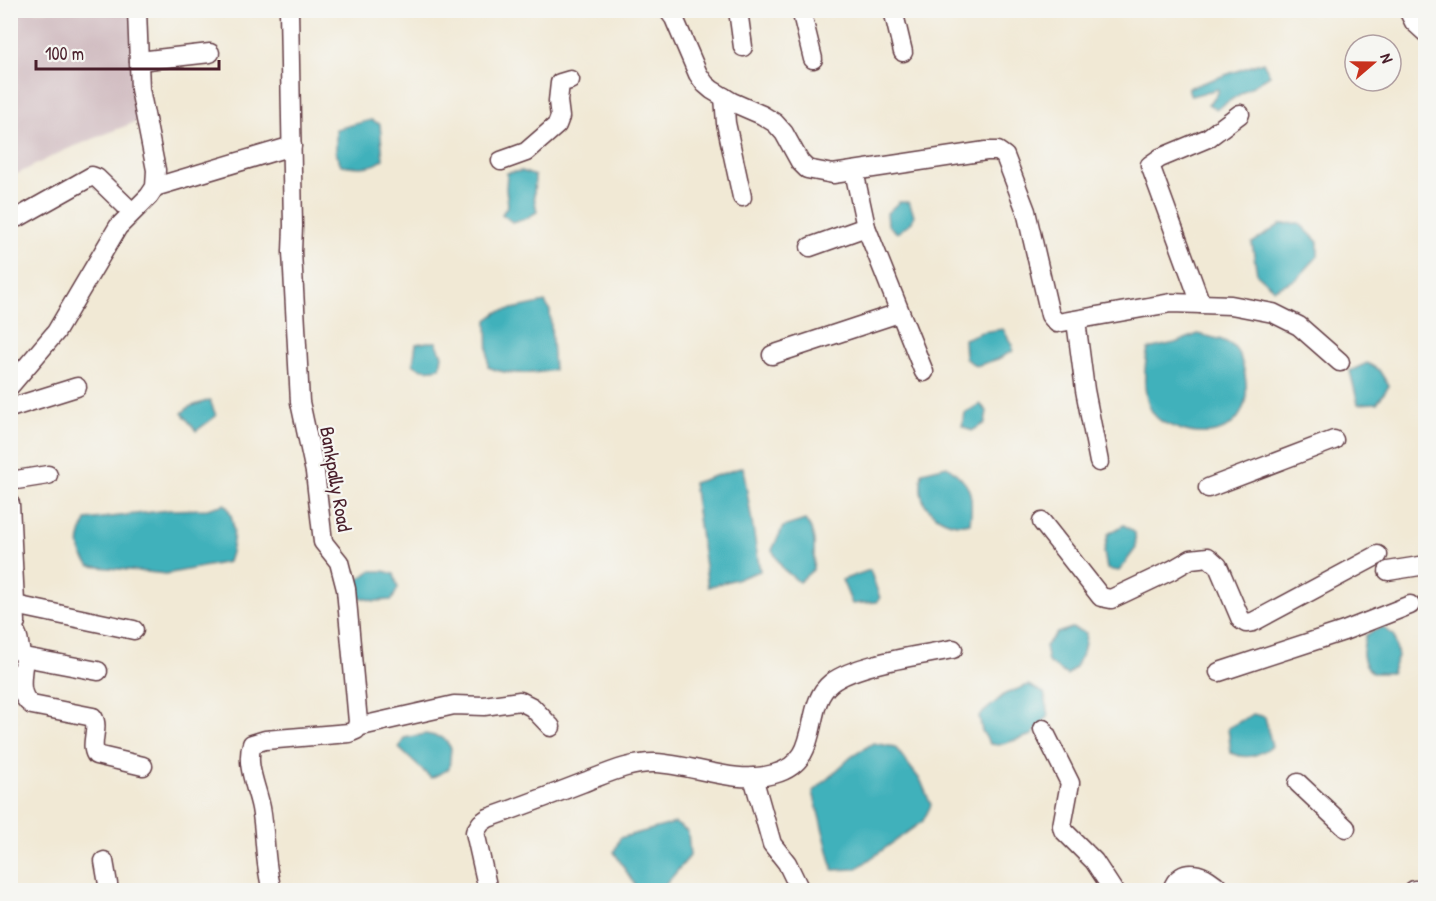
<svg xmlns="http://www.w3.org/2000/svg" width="1436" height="901" viewBox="0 0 1436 901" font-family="'Patrick Hand',sans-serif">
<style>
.industrial{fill:#d2bec2}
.water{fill:#41b1bb;stroke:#466873;stroke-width:1.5}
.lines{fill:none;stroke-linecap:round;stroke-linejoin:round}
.minor-casing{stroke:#633d44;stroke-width:21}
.minor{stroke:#fff;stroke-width:18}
.labels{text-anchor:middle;stroke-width:4.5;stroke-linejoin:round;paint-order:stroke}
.street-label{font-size:20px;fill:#4a1f2b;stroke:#f6f6f2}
</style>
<rect width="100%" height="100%" fill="#f6f6f2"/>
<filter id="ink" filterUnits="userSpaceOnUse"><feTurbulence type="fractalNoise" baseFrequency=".0167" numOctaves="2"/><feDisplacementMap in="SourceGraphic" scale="12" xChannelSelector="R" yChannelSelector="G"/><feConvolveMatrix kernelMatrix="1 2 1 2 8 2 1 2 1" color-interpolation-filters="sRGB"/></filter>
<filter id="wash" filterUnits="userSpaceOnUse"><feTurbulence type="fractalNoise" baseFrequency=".008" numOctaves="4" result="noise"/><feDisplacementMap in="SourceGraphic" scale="24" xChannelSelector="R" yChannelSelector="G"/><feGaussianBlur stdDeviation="1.35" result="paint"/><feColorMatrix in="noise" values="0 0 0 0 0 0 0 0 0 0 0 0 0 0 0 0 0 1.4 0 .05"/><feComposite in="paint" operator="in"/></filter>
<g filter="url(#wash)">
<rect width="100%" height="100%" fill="#f1e9d5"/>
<!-- industrial -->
<polygon class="industrial" points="11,11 133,11 143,119 63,151 11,177"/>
<!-- water -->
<g class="water">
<polygon points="1263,62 1270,75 1217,109 1208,105 1218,93 1218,89 1191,96 1188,88"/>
<path d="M371 120 380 124 383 159C373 170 354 167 341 165L336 153V129Z"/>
<polygon points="522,171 535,176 534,196 537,212 527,218 512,222 502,214 508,205 506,189 507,173"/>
<polygon points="899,202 909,202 914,215 912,222 897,233 888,225 887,213"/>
<polygon points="1299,223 1318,242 1318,256 1297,279 1274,289 1257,274 1252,243 1281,224"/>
<path d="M545 302 550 311 554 370C533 374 508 376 488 367L487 320 498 312Z"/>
<polygon points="1003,329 1012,345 1013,351 998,359 976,366 965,358 964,339 982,332"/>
<path d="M1198 334C1228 341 1239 341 1245 375 1254 424 1217 445 1174 427 1163 423 1155 419 1150 408 1142 389 1144 368 1148 349L1175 343Z"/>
<path d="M427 342H436L442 355 440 368C430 370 421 371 413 364L416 344Z"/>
<polygon points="1367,363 1379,370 1389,386 1377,403 1358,404 1350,371"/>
<polygon points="210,400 216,416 196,431 182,413 189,407"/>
<polygon points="980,404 987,411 985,423 972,431 962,426 965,413"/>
<path d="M947 466C971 484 974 493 970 523 950 528 923 514 921 491 920 485 922 478 922 472Z"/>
<polygon points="743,467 760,571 743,577 708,587 693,483"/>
<path d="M225 504C237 520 235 543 228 562L166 574 90 566C75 550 78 539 86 520L169 510 207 509Z"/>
<path d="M805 520C818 535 814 552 813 570L799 582 783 569 772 550 783 527Z"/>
<polygon points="1124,525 1135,533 1136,548 1119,571 1107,569 1104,552 1108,534"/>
<polygon points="870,570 880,598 876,602 852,604 842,580"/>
<polygon points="370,571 384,571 394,574 398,588 392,600 374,601 359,597 358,580"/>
<path d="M1382 627 1394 635 1398 657 1391 673H1372C1360 660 1362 651 1366 635Z"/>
<path d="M1072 628 1086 633C1085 651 1081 663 1067 675L1048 662 1045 646 1057 633Z"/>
<polygon points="1028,685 1044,693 1049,715 1032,735 999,745 990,744 982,731 979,716 1005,694"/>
<path d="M1253 714 1265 717 1272 746C1258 756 1247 760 1231 753L1228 728Z"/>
<polygon points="426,734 444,738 451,748 449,769 431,778 399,748 404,738"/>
<polygon points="873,743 895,747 921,781 931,805 923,821 856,869 833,870 813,792 851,757"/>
<polygon points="675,823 688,832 690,856 661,890 638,890 614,852 620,838"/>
</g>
</g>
<g filter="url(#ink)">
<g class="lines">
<!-- minor casing -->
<g class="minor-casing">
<g id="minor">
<polyline points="668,10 674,18 698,74 705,84 712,90 732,102 762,115 775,123 784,133 800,162 807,169 833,174 986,151 998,151 1005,156 1026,211 1050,315 1057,323 1171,303 1231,305 1273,313 1299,326 1340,362"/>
<polyline points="738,10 743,47"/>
<polyline points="801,10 813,59"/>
<polyline points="893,10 903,52"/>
<polyline points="1408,10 1414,22 1426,33"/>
<polyline points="139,61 210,53"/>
<polyline points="724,97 726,123 742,197"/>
<polyline points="501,161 526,152 557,125 560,117 558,101 560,83 570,80"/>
<polyline points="854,171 866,227 924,372"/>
<polyline points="155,187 292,146"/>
<polyline points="19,217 92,176 97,178 132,212"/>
<polyline points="810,247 866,227"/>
<polyline points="1201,304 1150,165 1160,158 1208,138 1240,114"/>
<polyline points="1076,321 1085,390 1099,462"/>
<polyline points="772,355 899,313"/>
<polyline points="10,386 56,332 118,227 149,196 155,187 156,170 140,89 137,10"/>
<polyline points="10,408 77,387"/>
<polyline points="10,481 48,475"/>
<polyline points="1208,488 1334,440"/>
<polyline points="10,504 16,622 10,629"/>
<polyline points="1042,522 1101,597 1111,599 1172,570 1191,559 1208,557 1218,566 1241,620 1246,623 1253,622 1378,555"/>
<polyline points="1388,571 1426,565"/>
<polyline points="15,605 134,630"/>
<path d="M12 628C23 638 16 649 24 657L98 671"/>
<path d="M24 657C23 673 16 695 32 705L93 717C100 728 89 743 96 755L143 766"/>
<polyline points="1219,672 1344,631 1410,605"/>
<polyline points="357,727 454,705 484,706 520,701 532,707 551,727"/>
<polyline points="1043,729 1070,783 1062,826 1063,830 1094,861 1113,890"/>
<polyline points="753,777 772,844 787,863 800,890"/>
<polyline points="1298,783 1346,828"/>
<polyline points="104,861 109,890"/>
<path d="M272 890C264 863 266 835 261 808 257 787 245 765 252 744L265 740 349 733 356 730 358 722 346 589 339 562 323 542 315 472 300 402 292 252 293 226 289 10"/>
<path d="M488 890 475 832 481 823 488 818C520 807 551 795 582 783 606 774 630 762 656 763 695 765 735 785 774 774 825 760 801 707 831 683 855 664 922 655 953 649"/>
<path d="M1172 890C1180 864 1207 874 1221 890"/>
<polyline points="1414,890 1426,890"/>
</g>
</g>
<!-- minor -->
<use href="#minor" class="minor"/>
</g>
</g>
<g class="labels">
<!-- street labels -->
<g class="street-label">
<text transform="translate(336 479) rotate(80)" y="7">Bankpally Road</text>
</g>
</g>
<!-- margin -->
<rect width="1436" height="901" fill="none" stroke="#f6f6f2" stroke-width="36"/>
<!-- north arrow -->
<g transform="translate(1373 63) rotate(70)"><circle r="28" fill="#f6f6f2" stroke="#b1a0a2" stroke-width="1.5"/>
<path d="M0-4.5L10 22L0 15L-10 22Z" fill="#c8321e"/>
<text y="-9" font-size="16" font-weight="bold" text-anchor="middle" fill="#4a1f2b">N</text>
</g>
<!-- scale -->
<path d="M36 60v9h183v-9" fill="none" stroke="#4a1f2b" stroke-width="3"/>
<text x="45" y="60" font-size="18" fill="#4a1f2b" stroke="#f6f6f2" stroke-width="4.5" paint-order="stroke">100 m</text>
</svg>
